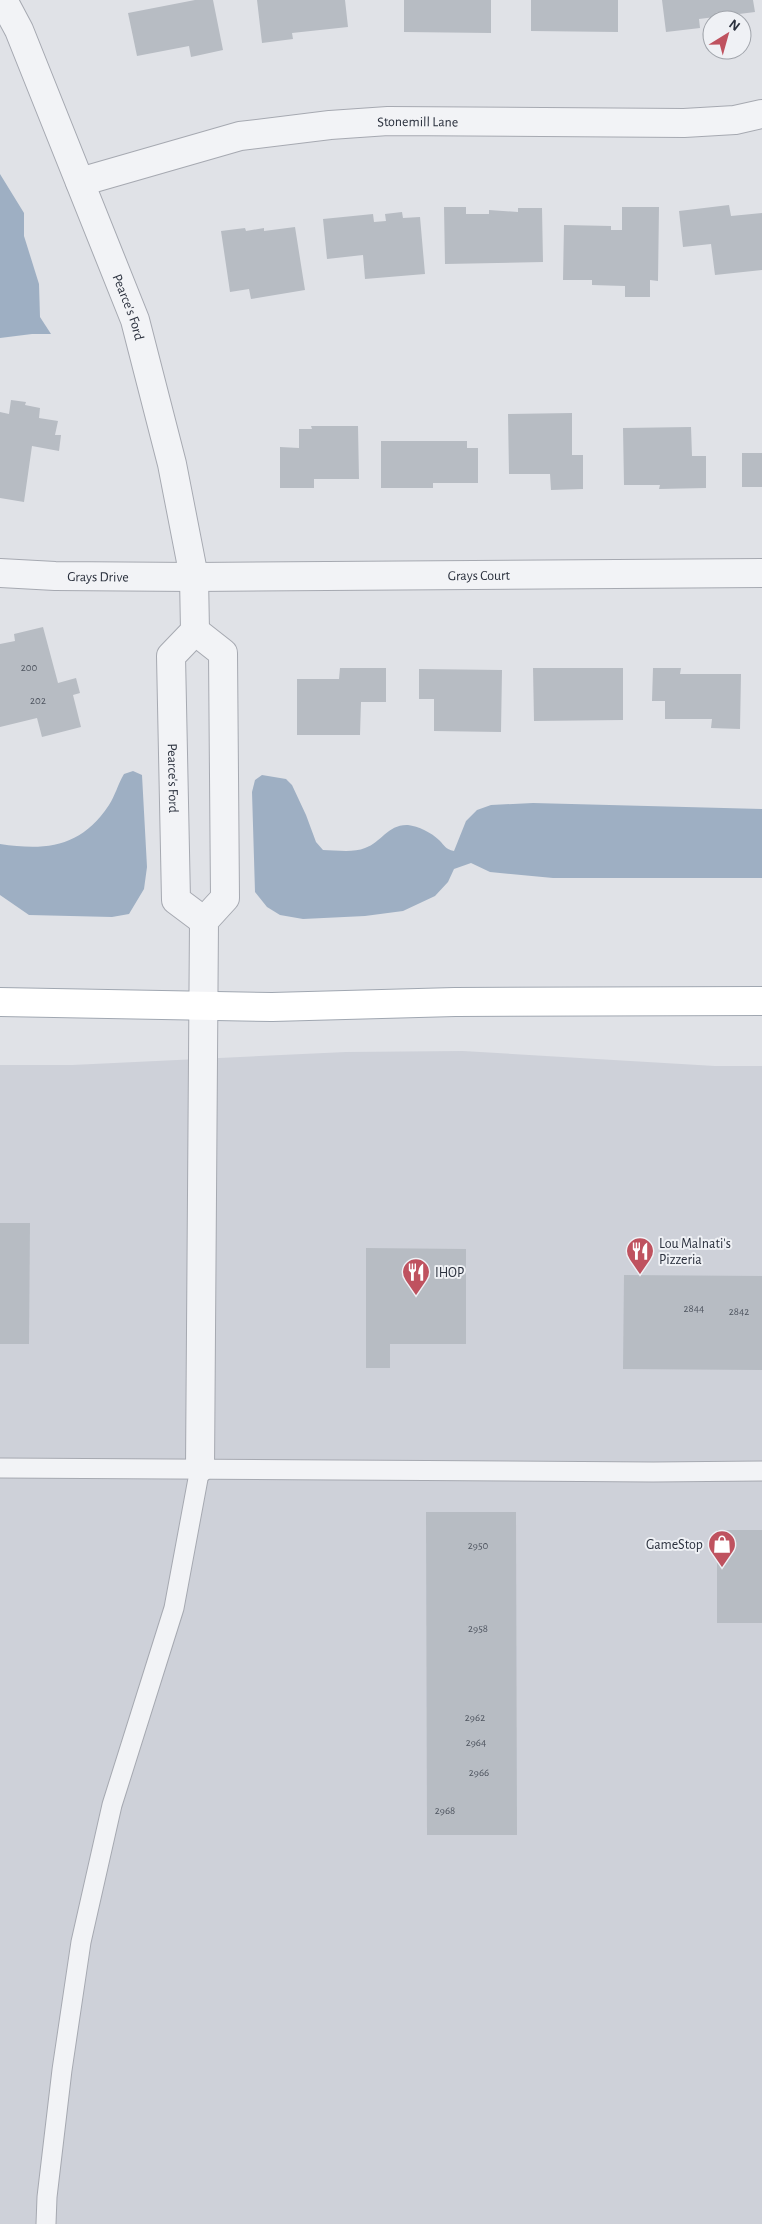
<svg xmlns="http://www.w3.org/2000/svg" width="762" height="2224" viewBox="0 0 762 2224" font-family="'Alegreya Sans',sans-serif">
<style>
.built{fill:#ced1d9}
.water{fill:#9eafc3}
.building{fill:#b7bcc3}
.lines{fill:none;stroke-linecap:round;stroke-linejoin:round}
.service-casing{stroke:#a6a9b1;stroke-width:21}
.minor-casing{stroke:#a6a9b1;stroke-width:30}
.primary-casing{stroke:#a0a7b1;stroke-width:30}
.service{stroke:#f2f3f6;stroke-width:19}
.minor{stroke:#f2f3f6;stroke-width:28}
.primary{stroke:#fff;stroke-width:28}
.labels{text-anchor:middle;stroke-width:4;stroke-linejoin:round;paint-order:stroke}
.number-label{font-size:11px;fill:#4d535e}
.street-label{font-size:14px;fill:#2a303d;stroke:#eff1f5}
.poi-label{font-size:14px;fill:#2a303d;stroke:#eff1f5;text-anchor:start}
</style>
<rect width="100%" height="100%" fill="#e0e2e7"/>
<!-- built -->
<polygon class="built" points="463,1051 715,1066 762,1066 762,2224 0,2224 0,1065 72,1065 346,1052"/>
<!-- water -->
<g class="water">
<polygon points="0,174 24,213 24,236 39,284 40,317 51,334 32,334 0,338"/>
<path d="M133 771 142 775 147 867 144 889 129 914 112 917 29 915 0 895V844C47 851 81 847 109 805 115 796 118 784 124 774Z"/>
<path d="M262 775 286 779 292 785 306 815 316 842 323 850C335 850 353 853 365 848 382 842 388 824 408 825 418 826 432 833 439 840 445 846 445 849 454 851L466 821 477 810 491 805 533 803 762 809V878H553L490 872 471 863 454 869 448 882 435 896 403 911 365 916 303 919 280 915 267 907 255 892 252 792 255 780Z"/>
</g>
<!-- building -->
<g class="building">
<polygon points="195,0 213,0 223,50 191,57 189,46 137,56 128,13"/>
<polygon points="257,0 345,0 348,27 292,33 293,39 262,43"/>
<polygon points="404,0 491,0 491,33 404,32"/>
<polygon points="531,0 618,0 618,32 531,31"/>
<polygon points="662,0 753,0 755,12 699,19 700,28 666,32"/>
<polygon points="729,205 731,216 762,213 762,270 715,275 711,244 683,247 679,211"/>
<polygon points="444,207 466,207 466,214 489,214 489,210 518,212 518,208 542,208 543,262 445,264"/>
<polygon points="622,207 659,207 658,281 650,280 650,297 625,297 625,286 592,285 592,280 563,280 564,225 611,226 611,230 622,230"/>
<polygon points="402,212 403,218 420,217 425,274 365,279 363,255 327,259 323,219 373,214 374,222 386,221 385,214"/>
<polygon points="295,227 305,290 251,299 249,289 230,292 221,231 245,228 246,231 264,228 264,231"/>
<polygon points="11,400 26,402 25,405 40,408 39,418 58,421 55,435 61,435 59,451 32,446 24,502 0,498 0,412 9,414"/>
<polygon points="572,413 572,455 583,455 583,489 551,490 550,474 509,474 508,414"/>
<polygon points="311,426 358,426 359,479 314,479 314,488 280,488 280,447 299,448 299,429 312,429"/>
<polygon points="691,427 692,456 706,456 706,488 659,489 660,485 624,485 623,428"/>
<polygon points="381,441 467,441 467,448 478,448 478,483 433,483 433,488 381,488"/>
<rect x="742" y="453" width="20" height="34"/>
<polygon points="43,627 58,683 76,678 80,693 73,695 81,727 42,737 37,718 0,727 0,644 15,641 14,634"/>
<polygon points="340,668 386,668 386,702 361,702 360,735 297,735 297,679 339,679"/>
<polygon points="533,668 623,668 623,720 534,721"/>
<polygon points="653,668 681,668 680,674 741,674 740,729 711,728 712,719 665,719 665,701 652,701"/>
<polygon points="419,669 502,670 501,732 434,731 434,699 419,699"/>
<polygon points="0,1223 30,1223 29,1344 0,1344"/>
<polygon points="366,1248 466,1249 466,1344 390,1344 390,1368 366,1368"/>
<polygon points="624,1275 762,1276 762,1370 623,1369"/>
<polygon points="426,1512 516,1512 517,1835 427,1835"/>
<rect x="717" y="1530" width="45" height="93"/>
</g>
<g class="lines">
<!-- service casing -->
<g class="service-casing">
<g id="service">
<polyline points="0,1468 653,1472 762,1471"/>
<polyline points="46,2224 47,2197 62,2070 81,1942 112,1805 174,1608 200,1468"/>
</g>
</g>
<!-- minor casing -->
<g class="minor-casing">
<g id="minor">
<path id="s1" d="M3 0 19 30 135 320 172 464 194 577 195 631 171 656 176 900 204 921"/>
<path id="s2" d="M80 182 240 136 330 125 388 121 684 123 735 120 762 114"/>
<path id="s3" d="M0 573 55 576 194 577 762 573"/>
<polyline points="195,631 223,653 225,898 204,921 200,1468"/>
</g>
</g>
<!-- primary casing -->
<g class="primary-casing">
<polyline id="primary" points="0,1002 272,1007 455,1002 762,1001"/>
</g>
<!-- service -->
<use href="#service" class="service"/>
<!-- minor -->
<use href="#minor" class="minor"/>
<!-- primary -->
<use href="#primary" class="primary"/>
</g>
<!-- icons -->
<defs>
<g id="restaurant-pin" transform="scale(1.4375)"><path d="M0 17L-7.5 6A9.5 9.5 0 1 1 7.5 6Z" fill="#bf525f" stroke="#eff1f5"/><path d="M-5-6h1v4h1v-4h1v4h1v-4h1v5L-1.5 .5V6h-2V.5L-5-1ZM5-6V6H3V1.5H1.5Q1.5-4 5-6Z" fill="#fff"/></g>
<g id="shop-pin" transform="scale(1.4375)"><path d="M0 17L-7.5 6A9.5 9.5 0 1 1 7.5 6Z" fill="#bf525f" stroke="#eff1f5"/><path d="M-5-2.5h2.3a2.7 3.5 0 0 1 5.4 0H5L5.5 6h-11ZM-1.5-2.5h3a1.5 2.3 0 0 0-3 0Z" fill="#fff"/></g>
</defs>
<g fill-rule="evenodd">
<use href="#restaurant-pin" x="640" y="1251"/>
<use href="#restaurant-pin" x="416" y="1272"/>
<use href="#shop-pin" x="722" y="1544"/>
</g>
<g class="labels">
<!-- number labels -->
<g class="number-label">
<text x="29" y="671">200</text>
<text x="38" y="704">202</text>
<text x="694" y="1312">2844</text>
<text x="739" y="1315">2842</text>
<text x="478" y="1549">2950</text>
<text x="478" y="1632">2958</text>
<text x="475" y="1721">2962</text>
<text x="476" y="1746">2964</text>
<text x="479" y="1776">2966</text>
<text x="445" y="1814">2968</text>
</g>
<!-- street labels -->
<g class="street-label">
<text dy="5" stroke="none"><textPath href="#s2" startOffset="345">Stonemill Lane</textPath></text>
<text dy="5" stroke="none"><textPath href="#s1" startOffset="332">Pearce's Ford</textPath></text>
<text dy="5" stroke="none"><textPath href="#s3" startOffset="479">Grays Court</textPath></text>
<text dy="5" stroke="none"><textPath href="#s3" startOffset="98">Grays Drive</textPath></text>
<text dy="5" stroke="none"><textPath href="#s1" startOffset="821">Pearce's Ford</textPath></text>
</g>
<!-- poi labels -->
<g class="poi-label">
<text x="659" y="1248">Lou Malnati's<tspan x="659" dy="16">Pizzeria</tspan></text>
<text x="435" y="1277">IHOP</text>
<text x="703" y="1549" text-anchor="end">GameStop</text>
</g>
</g>
<!-- north arrow -->
<g transform="translate(727 35) rotate(37)"><circle r="24" fill="#eff1f5" stroke="#a0a4ab"/>
<path d="M0-4L9 19L0 12L-9 19Z" fill="#bf525f"/>
<text y="-8" font-size="14" font-weight="bold" text-anchor="middle" fill="#2a303d">N</text>
</g>
</svg>
